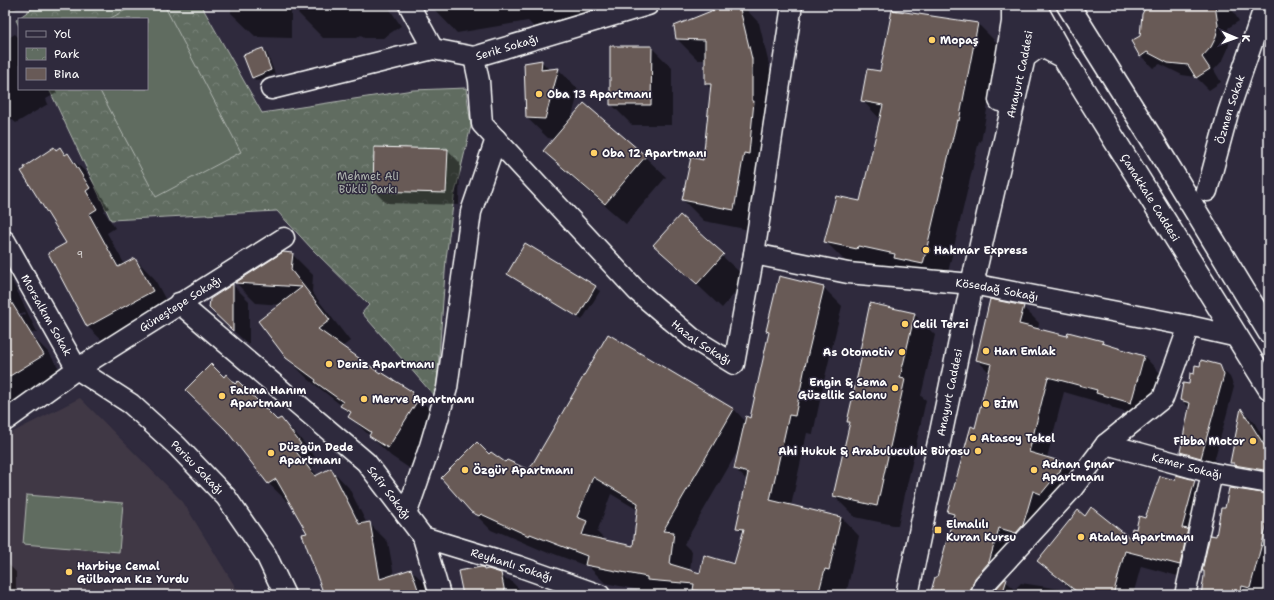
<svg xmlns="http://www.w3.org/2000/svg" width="1274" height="600" viewBox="0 0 1274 600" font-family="'Shantell Sans',sans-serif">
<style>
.built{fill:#403845}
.park{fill:url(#park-crowns);stroke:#b0b6b0}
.pitch{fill:#606c61;stroke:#b0b6b0}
.shadow{fill:#0007;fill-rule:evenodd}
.building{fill:#685a57;stroke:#fff;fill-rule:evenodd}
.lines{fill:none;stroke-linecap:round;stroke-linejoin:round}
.minor-casing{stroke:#fff;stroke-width:23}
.tertiary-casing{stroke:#fff;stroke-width:25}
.secondary-casing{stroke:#fff;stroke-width:25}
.minor{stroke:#2f2a3d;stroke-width:20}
.tertiary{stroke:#2f2a3d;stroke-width:22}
.secondary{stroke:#2f2a3d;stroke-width:22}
.poi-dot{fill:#ffd166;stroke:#2f2a3d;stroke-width:1.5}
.labels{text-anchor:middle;stroke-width:3;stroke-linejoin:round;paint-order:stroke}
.number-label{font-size:9px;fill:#d9d6d5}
.poi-label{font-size:11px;font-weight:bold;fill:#fff;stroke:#2f2a3d;text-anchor:start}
.street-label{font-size:11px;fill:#fff;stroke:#2f2a3d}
.park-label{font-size:11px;fill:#b0b6b0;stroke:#2f2a3d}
</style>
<defs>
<pattern id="park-crowns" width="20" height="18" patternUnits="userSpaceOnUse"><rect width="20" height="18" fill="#606c61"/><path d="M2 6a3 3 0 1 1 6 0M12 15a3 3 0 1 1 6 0" fill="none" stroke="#788279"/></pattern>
</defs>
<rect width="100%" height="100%" fill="#2f2a3d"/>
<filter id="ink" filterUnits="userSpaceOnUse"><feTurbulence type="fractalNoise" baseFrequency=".025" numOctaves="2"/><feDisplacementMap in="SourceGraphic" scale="8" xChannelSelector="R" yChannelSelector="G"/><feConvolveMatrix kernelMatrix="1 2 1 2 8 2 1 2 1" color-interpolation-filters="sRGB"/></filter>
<g filter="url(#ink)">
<!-- built -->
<polygon class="built" points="80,398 183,502 236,588 269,593 270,595 5,595 5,436"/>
<!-- park -->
<polygon class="park" points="37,5 201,5 262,113 413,90 466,88 471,126 454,197 446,259 436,398 362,313 369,305 312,249 277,211 111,220 49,89 147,89 147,19 19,19 19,26 16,20"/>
<!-- pitch -->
<g class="pitch">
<polygon points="135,5 164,5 241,152 156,197 99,89 147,89 147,19 109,19"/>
<polygon points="27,495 123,503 119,552 23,544"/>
</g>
<!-- shadow -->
<g class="shadow">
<polygon points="5,5 21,5 5,16"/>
<polygon points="231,5 291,5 291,38 256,37 231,13"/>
<polygon points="293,5 387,5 401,26 383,38 364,38 361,35 357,38 323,38 298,13"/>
<polygon points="432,5 693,5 605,17 541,34 528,21 457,33 433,8"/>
<polygon points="728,5 742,5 759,23 773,81 755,231 704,221 683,200 704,161 711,89 706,84 706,60 698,60 677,39"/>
<polygon points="1148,5 1229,5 1230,6 1239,21 1228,28 1230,38 1228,49 1223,60 1214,70 1221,82 1209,90 1196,77 1182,75 1160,64 1153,68 1141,56 1140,37"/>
<polygon points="978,24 999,45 981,142 979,141 945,285 847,263 825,241 861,203 881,120 862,100 881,73"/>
<polygon points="15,34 19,38 19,89 55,89 57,93 46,99 48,104 16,123 11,119 5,122 5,40"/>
<polygon points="651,47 672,68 672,125 632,125 611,104"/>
<polygon points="263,49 267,53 275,74 257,81 252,77"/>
<polygon points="541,61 550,70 558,69 579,90 571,120 645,157 666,177 626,224 565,171 544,151 555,139 548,138 527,118"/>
<polygon points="1269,74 1269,101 1263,95"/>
<polygon points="60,148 87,173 109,208 104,211 115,228 107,233 125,265 135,259 154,278 171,310 107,345 88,327 68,244 56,151"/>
<polygon points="448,150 460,163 459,205 386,203 374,191"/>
<polygon points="680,217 747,279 722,308 655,245"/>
<polygon points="526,244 600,291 582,320 508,274"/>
<polygon points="292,254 313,275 312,292 350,341 342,347 381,375 413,392 433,413 438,422 409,468 391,456 350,417 351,415 342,406 308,379 287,358 281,305 256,303 236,283"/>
<polygon points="5,260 16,279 12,281 37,332 30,334 49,353 64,376 13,405 8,400 5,402 5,321 26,314 25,312 5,319"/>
<polygon points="233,285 249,301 249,345 226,324 211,299"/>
<path d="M824 288 842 306 824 381 813 434 807 433 791 506 841 517 859 536 846 595H664L605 583 589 567 549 552 548 553 499 532 498 533 491 530 472 511 489 456 529 471 734 409 746 422 751 419 769 333 767 331ZM739 449 735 469 748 481 737 527 744 534 735 565 700 574 690 571 692 552 684 544ZM611 494 638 510 634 547 605 540 597 532Z"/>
<polygon points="1023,307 1039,323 1038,330 1068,338 1102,342 1106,346 1144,356 1160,373 1147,418 1114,409 1109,405 1064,392 1047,458 1063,463 1079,479 1050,507 1039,542 1033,549 1016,543 1004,580 1015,589 1021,583 1073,591 1039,561 1085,517 1130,540 1176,481 1194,481 1211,497 1196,581 1141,566 1133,595 993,595 994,592 991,595 931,595 954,518 948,512 976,429 990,373 977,360"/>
<polygon points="914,314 935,335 921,396 926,400 898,526 855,517 834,496 850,424 848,422 862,357 860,354"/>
<polygon points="1219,366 1230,377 1234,387 1212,469 1193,463 1181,452 1190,408 1181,400 1201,368"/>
<polygon points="224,379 235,385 277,422 280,419 299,437 319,462 311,468 318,476 331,469 349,488 367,524 369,523 388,542 394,575 411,570 430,588 432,595 326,595 308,533 289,501 288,502 269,484 228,431"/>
<polygon points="1242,410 1254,422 1269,447 1269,481 1244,475 1232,462"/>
<polygon points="1269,495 1269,595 1201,595 1205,572 1203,571 1226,509"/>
<polygon points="5,561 16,572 16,595 5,595"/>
<polygon points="483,568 485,571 501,574 506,580 509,579 525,595 464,595"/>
</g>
<!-- building -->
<g class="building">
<polygon points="726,5 739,5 752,59 752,101 754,101 749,154 744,153 734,210 682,200 691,157 703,160 711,84 705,84 705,40 676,39 674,26"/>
<polygon points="1147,5 1215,5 1218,25 1216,37 1211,47 1202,57 1210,69 1196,78 1188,65 1168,63 1147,52 1140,57 1131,41 1140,36 1142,14"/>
<polygon points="892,10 978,23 959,121 957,120 923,264 894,258 895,254 858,246 857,249 824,242 836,196 860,201 883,105 861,101 867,69 880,71"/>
<polygon points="610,46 652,46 651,105 610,105"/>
<polygon points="263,48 271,70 252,78 243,55"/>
<polygon points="542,60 541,70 559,68 545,119 526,118 524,63"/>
<polygon points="584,103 646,156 605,204 543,151"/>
<polygon points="54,147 56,150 60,147 65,155 68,153 90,188 86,191 97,209 89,214 118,267 135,258 153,291 87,327 48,253 66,243 21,171 25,169 24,167"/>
<polygon points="374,147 448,149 446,193 373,191"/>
<polygon points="680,215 724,254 697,284 653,245"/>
<polygon points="525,243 596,286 578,317 507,274"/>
<polygon points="283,252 293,253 291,270 330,320 318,329 380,373 381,372 413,392 411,396 418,400 388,448 369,436 371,432 348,417 351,412 340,406 343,402 315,382 316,380 286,358 258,321 302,287 235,283"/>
<path d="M779 276 824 287 806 362 795 416 789 415 770 500 841 517 829 570 825 569 818 595H712L693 590 694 584 647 580V577L585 565 587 556 530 534 529 536 481 514 479 516 471 512 441 478 477 442 489 454 491 452 505 462 507 460 529 470 608 334 734 409 663 531 674 532 670 564 700 573 704 555 734 564 744 529 736 528 748 473 734 469 746 416 750 418 769 332 766 331ZM593 477 638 503 633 546 582 535 587 521 577 517Z"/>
<polygon points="233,284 233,331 209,308 210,299"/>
<polygon points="5,292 44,355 5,379"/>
<polygon points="990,299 1024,306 1019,324 1067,336 1068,332 1103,341 1102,343 1144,356 1131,403 1096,393 1097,390 1048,377 1029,452 1063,462 1060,471 1041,494 1033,491 1023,525 1016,533 999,528 989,562 975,578 970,595 930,595 935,577 937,577 954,514 947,512 971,426 975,428 991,364 976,360"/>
<polygon points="870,303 915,313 900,378 905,379 877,506 833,496 850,422 847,422 862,355 859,355"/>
<polygon points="1201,360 1220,365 1224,375 1201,458 1180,452 1190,403 1180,400 1183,383 1189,384 1190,373 1194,374 1195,365 1200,366"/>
<polygon points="211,364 224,377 226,374 235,384 238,381 277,420 281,418 301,444 294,449 315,476 331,468 359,524 370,522 380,579 411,569 420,595 324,595 302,534 307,533 276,479 268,484 226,430 185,390"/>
<polygon points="1241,408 1269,453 1269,467 1264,470 1234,465 1234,463 1230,463"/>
<polygon points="1176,475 1195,480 1182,528 1188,529 1180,565 1125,551 1113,595 1081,595 1037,561 1078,510 1085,516 1091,507 1130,538 1132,528 1136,529 1139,516 1145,518 1160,476 1175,480"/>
<polygon points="1229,488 1269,494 1269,515 1264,536 1250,588 1242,586 1240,595 1201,595 1204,576 1204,571 1202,571 1210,535 1216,536 1221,508 1225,508"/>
<polygon points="481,567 483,567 484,570 488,569 501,573 505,593 495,595 463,595 458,571"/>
<polygon points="1005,579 1007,579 1002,595 993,595 994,591"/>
</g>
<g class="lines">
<!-- minor casing -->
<g class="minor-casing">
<g id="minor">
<polyline points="409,5 433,49"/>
<path id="s1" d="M474 57 479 81 482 124 637 291 692 338 734 364 754 254 792 5"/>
<path id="s2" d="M271 89 433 49 474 57 648 5"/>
<path id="s3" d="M1207 191 1228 113 1265 5"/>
<path id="s4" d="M5 241 77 369 131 404 177 446 226 497 266 555 285 595"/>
<path id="s5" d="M754 254 848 273 972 284 1189 326 1238 337"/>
<path id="s6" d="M179 303 366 462 423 537 440 595"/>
<path id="s7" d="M5 421 77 369 284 238"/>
<path id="s8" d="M1106 444 1212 473 1269 483"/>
<polyline points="406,515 430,446 447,388 471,212 496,139"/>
<path id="s9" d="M423 537 518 566 600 595"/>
<polyline points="981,595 984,585 1072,489 1106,444 1163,398 1189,326"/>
<polyline points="1185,595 1212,473"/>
</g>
</g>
<!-- tertiary casing -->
<g class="tertiary-casing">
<g id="tertiary">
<polyline points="1000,100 1013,22 1013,5"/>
<path id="s10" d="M907 595 972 284 1024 57 1033 5"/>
</g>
</g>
<!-- secondary casing -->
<g class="secondary-casing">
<g id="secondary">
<path id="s11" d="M1034 5 1063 57 1269 388"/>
<polyline points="1068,5 1155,144 1269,332"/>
<polyline points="1024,57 1035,49 1042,46 1063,57"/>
</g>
</g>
<!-- minor -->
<use href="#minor" class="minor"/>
<!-- tertiary -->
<use href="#tertiary" class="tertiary"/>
<!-- secondary -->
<use href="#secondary" class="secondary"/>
</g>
</g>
<!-- markers -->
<g class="poi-dot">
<circle cx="932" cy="40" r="4"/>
<circle cx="539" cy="94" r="4"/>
<circle cx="594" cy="153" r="4"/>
<circle cx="926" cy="250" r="4"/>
<circle cx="905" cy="324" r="4"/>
<circle cx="986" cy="351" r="4"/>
<circle cx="902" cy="352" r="4"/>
<circle cx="329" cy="364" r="4"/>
<circle cx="895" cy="388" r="4"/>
<circle cx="222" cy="396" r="4"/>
<circle cx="364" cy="399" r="4"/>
<circle cx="986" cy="404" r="4"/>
<circle cx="973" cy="438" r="4"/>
<circle cx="1253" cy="441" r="4"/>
<circle cx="978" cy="451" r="4"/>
<circle cx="271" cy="453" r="4"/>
<circle cx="465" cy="470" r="4"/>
<circle cx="1034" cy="470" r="4"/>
<rect x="934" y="526" width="8" height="8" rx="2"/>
<circle cx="1081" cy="537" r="4"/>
<circle cx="69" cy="572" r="4"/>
</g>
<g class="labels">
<!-- number labels -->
<g class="number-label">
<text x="80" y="258">9</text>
</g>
<!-- poi labels -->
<g class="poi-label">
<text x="940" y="44">Mopaş</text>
<text x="547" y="98">Oba 13 Apartmanı</text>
<text x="602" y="157">Oba 12 Apartmanı</text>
<text x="934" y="254">Hakmar Express</text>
<text x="913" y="328">Celil Terzi</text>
<text x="994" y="355">Han Emlak</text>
<text x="894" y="356" text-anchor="end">As Otomotiv</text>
<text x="337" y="368">Deniz Apartmanı</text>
<text x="887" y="386" text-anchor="end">Engin &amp; Sema<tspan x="887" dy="13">Güzellik Salonu</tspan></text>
<text x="230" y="394">Fatma Hanım<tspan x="230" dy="13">Apartmanı</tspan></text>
<text x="372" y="403">Merve Apartmanı</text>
<text x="994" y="408">BİM</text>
<text x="981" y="442">Atasoy Tekel</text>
<text x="1245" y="445" text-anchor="end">Fibba Motor</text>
<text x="279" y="451">Düzgün Dede<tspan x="279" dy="13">Apartmanı</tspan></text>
<text x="970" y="455" text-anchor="end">Ahi Hukuk &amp; Arabuluculuk Bürosu</text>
<text x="1042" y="468">Adnan Çınar<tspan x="1042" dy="13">Apartmanı</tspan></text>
<text x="473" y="474">Özgür Apartmanı</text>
<text x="946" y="528">Elmalılı<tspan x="946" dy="13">Kuran Kursu</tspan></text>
<text x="1089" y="541">Atalay Apartmanı</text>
<text x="77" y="570">Harbiye Cemal<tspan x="77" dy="13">Gülbaran Kız Yurdu</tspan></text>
</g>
<!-- street labels -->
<g class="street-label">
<text dy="4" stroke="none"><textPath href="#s2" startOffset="243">Serik Sokağı</textPath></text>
<text dy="4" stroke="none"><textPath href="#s10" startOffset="533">Anayurt Caddesi</textPath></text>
<text dy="4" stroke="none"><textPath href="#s3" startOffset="85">Özmen Sokak</textPath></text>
<text dy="4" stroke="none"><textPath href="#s11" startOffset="225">Çanakkale Caddesi</textPath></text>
<text dy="4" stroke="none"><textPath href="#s5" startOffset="246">Kösedağ Sokağı</textPath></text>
<text dy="4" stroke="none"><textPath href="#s7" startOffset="211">Güneştepe Sokağı</textPath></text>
<text dy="4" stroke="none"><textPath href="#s4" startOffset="85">Morsalkım Sokak</textPath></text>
<text dy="4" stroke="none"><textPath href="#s1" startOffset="378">Hazal Sokağı</textPath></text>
<text dy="4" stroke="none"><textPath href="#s10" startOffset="207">Anayurt Caddesi</textPath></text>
<text dy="4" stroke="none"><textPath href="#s8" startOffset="84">Kemer Sokağı</textPath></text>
<text dy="4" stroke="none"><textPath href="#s4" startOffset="303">Perisu Sokağı</textPath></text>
<text dy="4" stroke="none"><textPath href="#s6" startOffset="284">Safir Sokağı</textPath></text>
<text dy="4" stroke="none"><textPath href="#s9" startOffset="93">Reyhanlı Sokağı</textPath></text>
</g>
<!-- park labels -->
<g class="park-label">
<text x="368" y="180">Mehmet Ali<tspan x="368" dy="13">Büklü Parkı</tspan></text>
</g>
</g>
<!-- margin -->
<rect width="1274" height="600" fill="none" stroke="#2f2a3d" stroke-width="20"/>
<rect x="10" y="10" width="1254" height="580" fill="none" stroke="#fff" stroke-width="1.5" filter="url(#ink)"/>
<!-- legend -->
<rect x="18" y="18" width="130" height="72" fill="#2f2a3d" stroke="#827f8b"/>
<rect x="26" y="31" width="20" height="6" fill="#2f2a3d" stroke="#827f8b"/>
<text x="54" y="38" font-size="12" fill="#ffffff">Yol</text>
<rect x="26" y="48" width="20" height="12" fill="url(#park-crowns)" stroke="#827f8b"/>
<text x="54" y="58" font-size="12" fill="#ffffff">Park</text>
<rect x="26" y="68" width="20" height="12" fill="#685a57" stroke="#827f8b"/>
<text x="54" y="78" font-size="12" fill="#ffffff">Bina</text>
<!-- north arrow -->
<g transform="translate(1236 38) rotate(92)" stroke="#2f2a3d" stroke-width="3" paint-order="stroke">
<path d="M0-3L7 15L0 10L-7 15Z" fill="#ffffff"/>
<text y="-6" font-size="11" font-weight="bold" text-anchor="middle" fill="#ffffff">K</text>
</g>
</svg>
